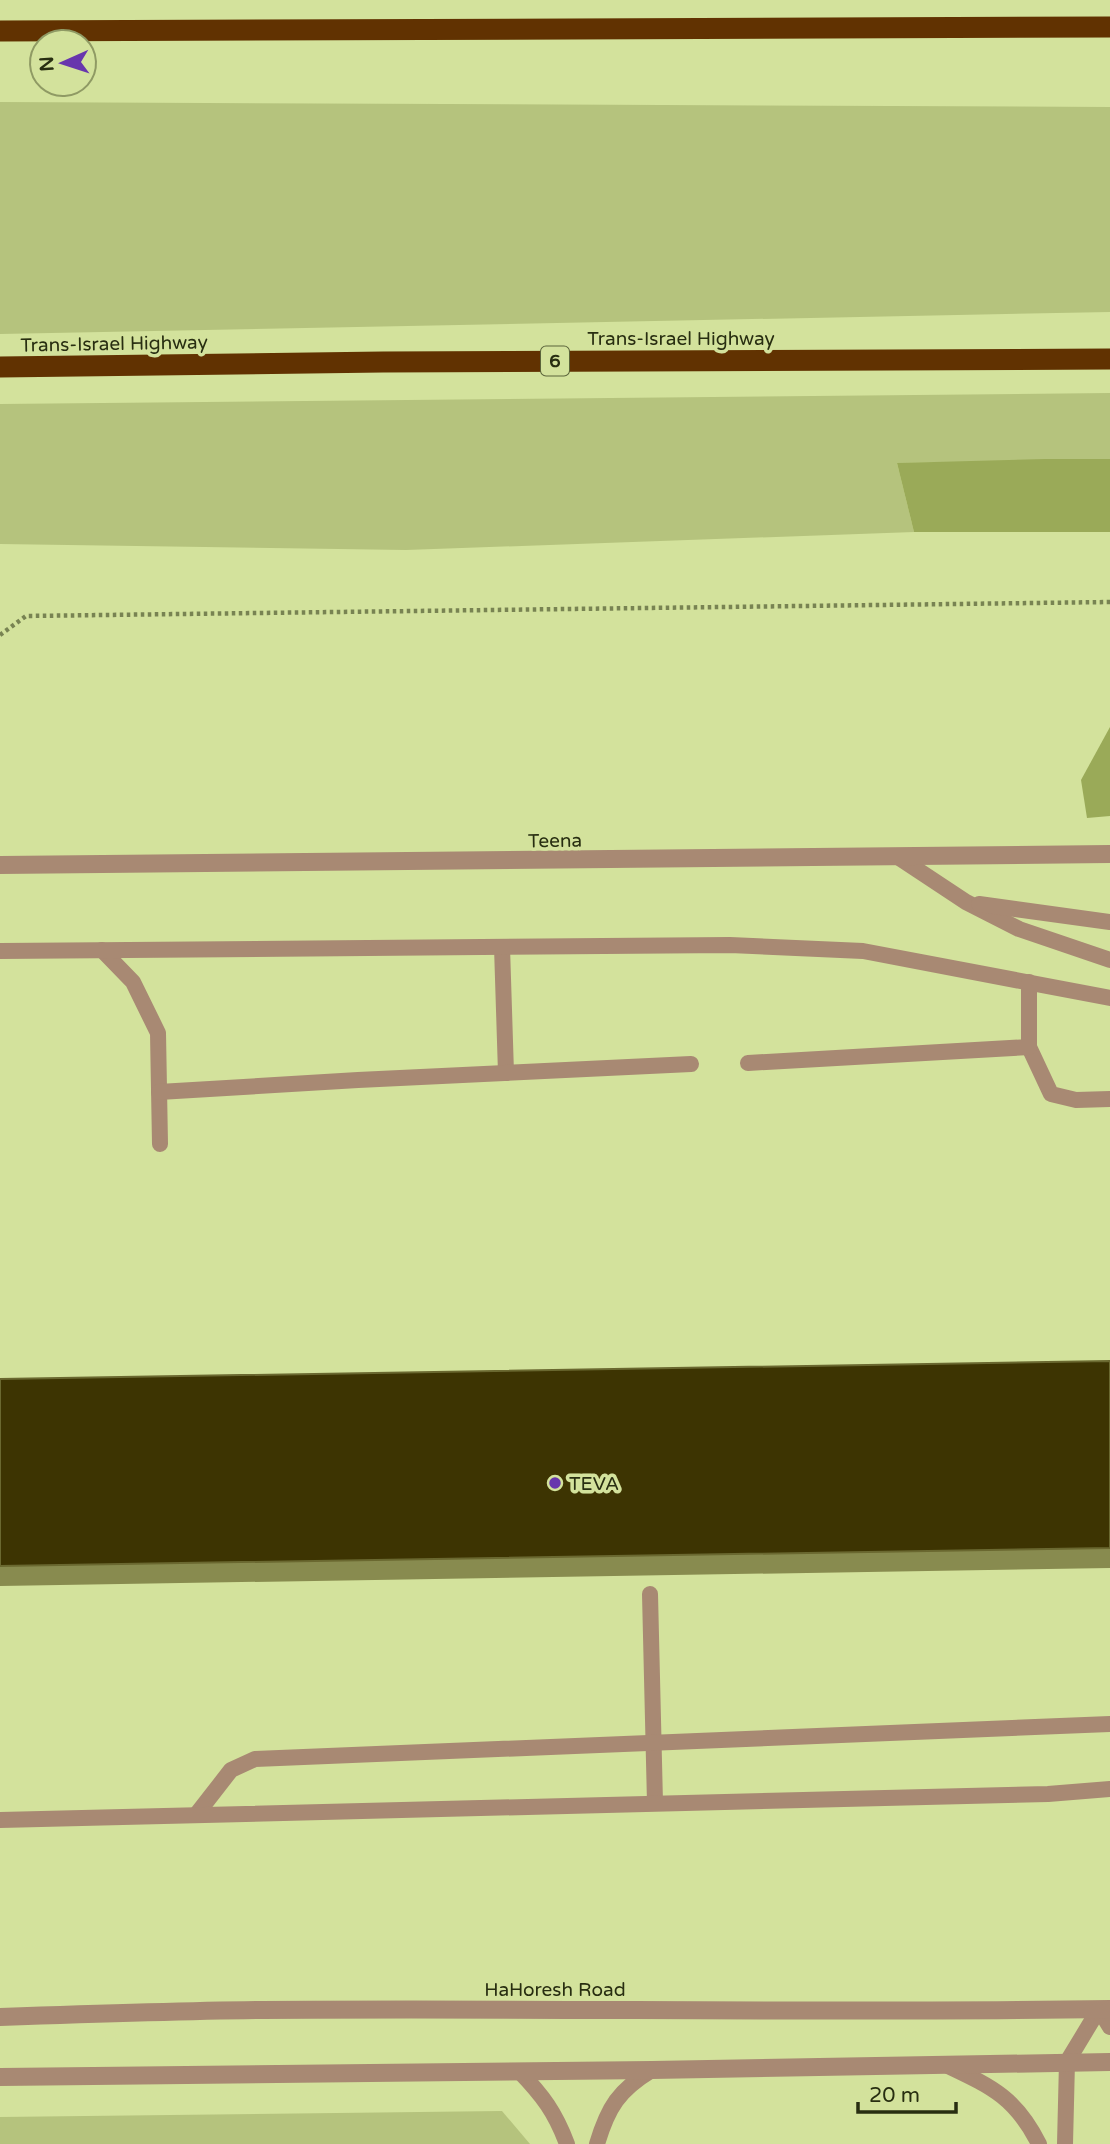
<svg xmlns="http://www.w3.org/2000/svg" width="1110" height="2144" viewBox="0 0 1110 2144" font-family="'Varela Round',sans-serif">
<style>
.green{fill:#b5c37d}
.forest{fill:#9aaa58}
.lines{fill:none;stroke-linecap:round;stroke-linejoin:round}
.path{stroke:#788352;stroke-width:4.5;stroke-dasharray:3.5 3.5;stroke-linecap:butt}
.service{stroke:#a88973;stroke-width:16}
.minor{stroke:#a88973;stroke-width:18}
.tertiary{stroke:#a88973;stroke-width:18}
.motorway{stroke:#613201;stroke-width:21}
.wall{fill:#888b4f}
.building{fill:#3d3402;stroke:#6a6830;stroke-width:2}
.poi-dot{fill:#6836ad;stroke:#d3e29c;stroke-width:2.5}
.labels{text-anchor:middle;stroke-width:7;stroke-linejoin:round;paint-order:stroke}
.shield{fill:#d3e29c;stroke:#5b643b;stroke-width:2}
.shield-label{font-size:18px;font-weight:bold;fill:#282e11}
.street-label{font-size:19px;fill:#282e11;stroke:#d3e29c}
.poi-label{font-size:19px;fill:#282e11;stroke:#d3e29c;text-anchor:start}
</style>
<rect width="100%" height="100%" fill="#d3e29c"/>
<!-- green -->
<g class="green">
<polygon points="0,102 1110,107 1110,312 0,334"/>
<polygon points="1110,393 1110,461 897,463 914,532 406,550 0,544 0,404"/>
<polygon points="502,2111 530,2144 0,2144 0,2117"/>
</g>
<!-- forest -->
<g class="forest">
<polygon points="1045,459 1110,459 1110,532 914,532 897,463"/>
<polygon points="1110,727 1110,816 1087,818 1081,780"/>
</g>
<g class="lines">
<!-- path -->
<polyline class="path" points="0,635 26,616 1110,602"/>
<!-- service -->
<g class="service">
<polyline points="898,857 966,902 1019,929 1110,960"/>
<polyline points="979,904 1110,922"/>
<polyline points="502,947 506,1073"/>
<polyline points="102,950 133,982 158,1033 160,1144"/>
<polyline points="0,951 730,945 863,951 1110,998"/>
<polyline points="1029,1047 1051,1094 1076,1100 1110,1099"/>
<polyline points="748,1063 1029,1047 1029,982"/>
<polyline points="159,1092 358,1080 691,1064"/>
<polyline points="650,1594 655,1803"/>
<polyline points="196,1815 231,1770 255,1759 1110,1724"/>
<polyline points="0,1820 1048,1794 1110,1789"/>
<path d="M944 2064C990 2086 1015 2096 1039 2144"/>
<path d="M519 2071C543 2096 555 2112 567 2144"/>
<path d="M597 2144C608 2107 619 2090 652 2070"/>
<polyline points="1065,2144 1067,2062 1099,2009 1110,2027"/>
</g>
<!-- minor -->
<polyline class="minor" points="0,865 1110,854"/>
<!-- tertiary -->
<g class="tertiary">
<path d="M0 2017C87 2014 175 2011 262 2010 545 2008 827 2013 1110 2009"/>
<polyline points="0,2077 652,2070 1110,2062"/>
</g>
<!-- motorway -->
<g class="motorway">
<polyline points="0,31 1110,27"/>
<polyline points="0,367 383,362 1110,359"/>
</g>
</g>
<!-- wall -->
<polygon class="wall" points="1110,1361 1110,1568 0,1586 0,1379"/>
<!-- building -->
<polygon class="building" points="1110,1361 1110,1548 0,1566 0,1379"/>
<!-- markers -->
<circle class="poi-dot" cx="555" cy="1483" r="7"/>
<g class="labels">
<!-- shield labels -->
<rect class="shield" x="541" y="346.5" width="28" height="29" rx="5"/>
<g class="shield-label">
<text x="555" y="367">6</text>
</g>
<!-- street labels -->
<g class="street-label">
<text x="681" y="345">Trans-Israel Highway</text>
<text transform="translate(114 343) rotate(-1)" y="7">Trans-Israel Highway</text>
<text transform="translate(555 840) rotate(-1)" y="7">Teena</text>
<text x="555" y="1996">HaHoresh Road</text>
</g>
<!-- poi labels -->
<g class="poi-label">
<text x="569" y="1490">TEVA</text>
</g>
</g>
<!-- north arrow -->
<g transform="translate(63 63) rotate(267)"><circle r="33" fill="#d3e29c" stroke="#8f9a64" stroke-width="2"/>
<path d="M0-5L12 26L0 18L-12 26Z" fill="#6836ad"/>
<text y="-10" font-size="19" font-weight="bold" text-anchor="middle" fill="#282e11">N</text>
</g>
<!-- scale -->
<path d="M858 2102v10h98v-10" fill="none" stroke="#282e11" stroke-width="3.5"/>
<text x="869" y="2102" font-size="21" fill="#282e11" stroke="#d3e29c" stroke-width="5" paint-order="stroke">20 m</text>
</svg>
